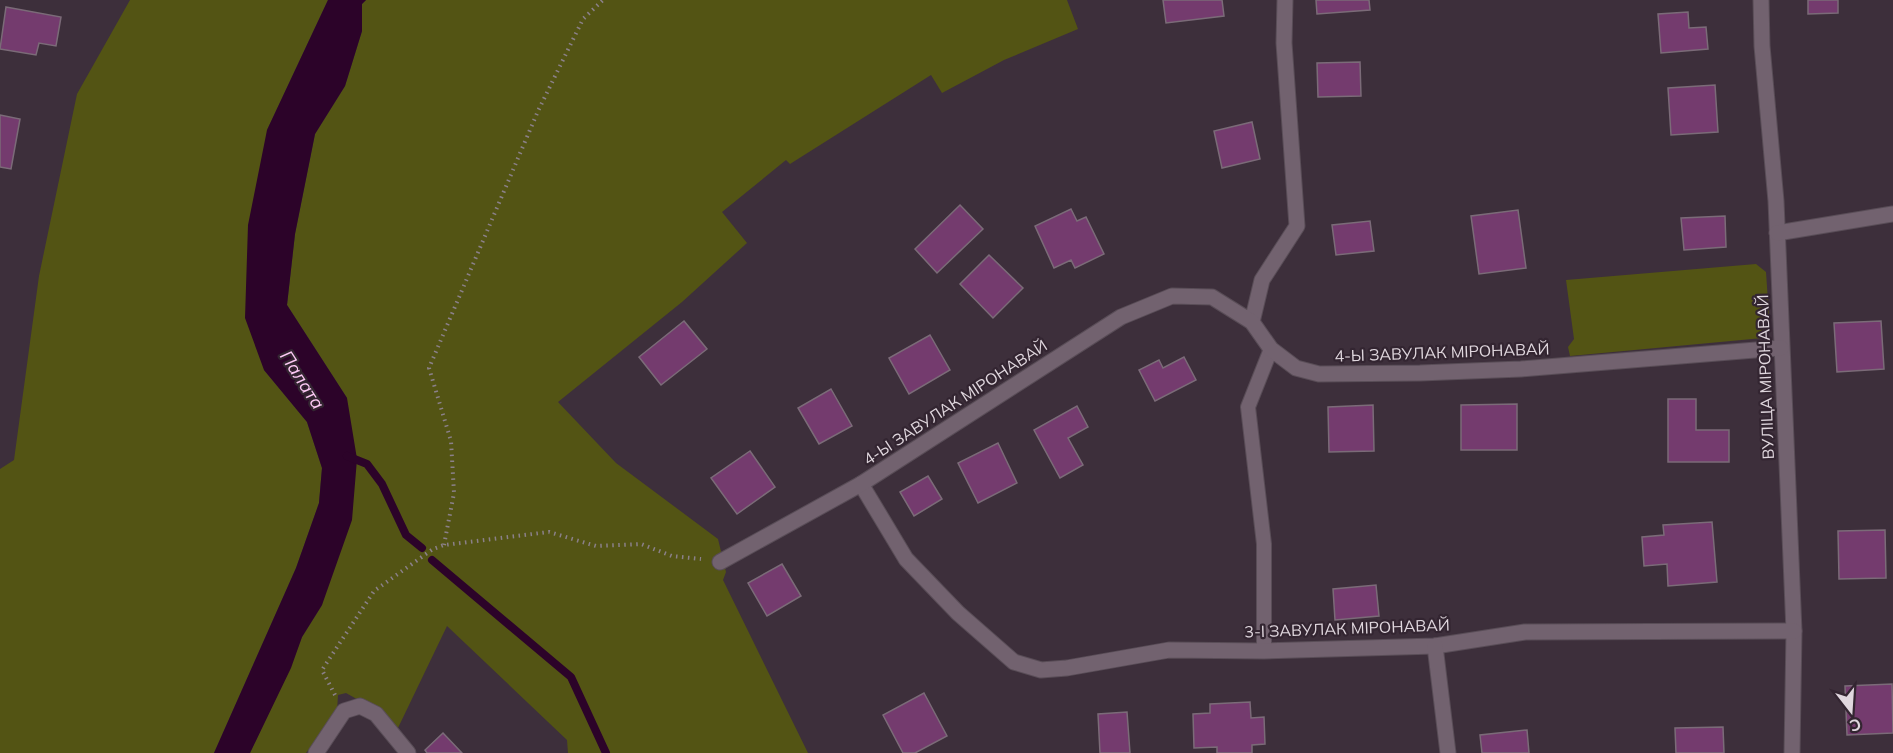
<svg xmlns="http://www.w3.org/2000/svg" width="1893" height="753" viewBox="0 0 1893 753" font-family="Mulish,sans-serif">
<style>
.green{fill:#535414}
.water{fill:#2c0329}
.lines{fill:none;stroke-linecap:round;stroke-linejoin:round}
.stream{stroke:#2c0329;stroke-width:8}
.building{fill:#743b6e;stroke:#7b6b78;stroke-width:1.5}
.lane-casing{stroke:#594d57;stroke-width:16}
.street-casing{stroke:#594d57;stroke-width:17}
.path{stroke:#8b8089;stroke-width:4;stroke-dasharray:1.5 4.5;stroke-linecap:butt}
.lane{stroke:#72626f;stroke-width:14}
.street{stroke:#72626f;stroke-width:15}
.labels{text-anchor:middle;stroke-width:4.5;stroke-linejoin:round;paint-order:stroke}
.street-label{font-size:16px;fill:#e0d7de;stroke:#332531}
.water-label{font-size:18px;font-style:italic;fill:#fdc9f5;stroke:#332531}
</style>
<rect width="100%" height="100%" fill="#3d2f3b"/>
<!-- green -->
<g class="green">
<polygon points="130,0 328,0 267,130 264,370 307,422 322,468 319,503 296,568 214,753 0,753 0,469 14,460 39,276 77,94"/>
<polygon points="366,0 1067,0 1078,29 1004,60 942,93 931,75 790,164 786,160 722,212 747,243 682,302 558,402 616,463 718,539 726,572 723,580 808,753 568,753 567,740 447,626 397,730 387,716 346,693 338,695 337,711 306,753 250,753 290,668 302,637 322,605 347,398 287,305 295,234 315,134 345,86 362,31 362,4"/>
<polygon points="1756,264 1766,272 1770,331 1763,338 1570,356 1568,347 1574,339 1566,280"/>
</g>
<!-- water -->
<polygon class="water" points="328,0 366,0 362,4 362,31 345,86 315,134 295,234 287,305 347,398 357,459 352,520 322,605 302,637 291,668 250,753 214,753 296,568 319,503 322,468 307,422 264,370 245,318 248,225 267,130"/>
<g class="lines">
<!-- stream -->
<g class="stream">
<polyline points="347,456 367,464 382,484 406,535 422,548"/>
<polyline points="432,560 571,677 606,753"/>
</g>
</g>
<!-- building -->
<g class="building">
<polygon points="1163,0 1222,0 1224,16 1166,23"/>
<polygon points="1316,0 1369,0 1370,10 1317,14"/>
<polygon points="1808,0 1838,0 1838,13 1808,14"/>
<polygon points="6,7 61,17 56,46 39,43 36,55 0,49"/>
<polygon points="1688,12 1689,28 1706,27 1708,49 1661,53 1658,14"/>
<polygon points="1360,62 1361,96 1318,97 1317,63"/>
<polygon points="1715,85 1718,132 1671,135 1668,88"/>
<polygon points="0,115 20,119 11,169 0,167"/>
<polygon points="1252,122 1260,159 1222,168 1214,131"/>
<polygon points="960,205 983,229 937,273 915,249"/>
<polygon points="1071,209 1077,221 1086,217 1104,254 1075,268 1071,260 1054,268 1035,226"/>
<polygon points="1518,210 1526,268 1479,274 1471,216"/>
<polygon points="1725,216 1726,247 1684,250 1681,218"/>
<polygon points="1370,221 1374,251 1336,255 1332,225"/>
<polygon points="989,255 1023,288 993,318 960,284"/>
<polygon points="684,321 707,349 661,385 639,357"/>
<polygon points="1881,321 1884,369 1837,372 1834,323"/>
<polygon points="930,335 950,370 909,394 889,358"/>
<polygon points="1184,357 1196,380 1155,401 1139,370 1159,360 1163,368"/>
<polygon points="831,389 852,426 819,444 798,408"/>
<polygon points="1668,399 1696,399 1696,430 1729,430 1729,462 1668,462"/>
<polygon points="1517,404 1517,450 1461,450 1461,405"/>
<polygon points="1373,405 1374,451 1329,452 1328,407"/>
<polygon points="1077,406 1088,427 1068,438 1083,465 1060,478 1034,430"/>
<polygon points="998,443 1017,483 978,503 958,463"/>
<polygon points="750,451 775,487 737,514 711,478"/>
<polygon points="928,476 942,499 914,516 900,492"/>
<polygon points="1712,522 1717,582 1668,586 1667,564 1644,566 1642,537 1664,535 1663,525"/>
<polygon points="1885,530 1886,578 1839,579 1838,531"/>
<polygon points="782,564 801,596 767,616 748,583"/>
<polygon points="1376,585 1379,616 1335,620 1333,589"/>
<polygon points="1892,684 1893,733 1847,735 1845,686"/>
<polygon points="924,693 947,736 915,753 903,753 883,715"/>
<polygon points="1250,702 1251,718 1264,717 1265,744 1252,745 1252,753 1217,753 1217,747 1194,748 1193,714 1210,713 1210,704"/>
<polygon points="1127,712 1130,753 1100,753 1098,714"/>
<polygon points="1723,727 1724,753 1676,753 1675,728"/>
<polygon points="1527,730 1529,753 1482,753 1480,735"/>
<polygon points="443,733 462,753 427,753 425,750"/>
</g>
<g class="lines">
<!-- lane casing -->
<g class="lane-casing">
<polyline id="lane" points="1264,651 1264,544 1248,407 1271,349"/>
</g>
<!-- street casing -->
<g class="street-casing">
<g id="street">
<polyline points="1761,0 1762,46 1776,201 1794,631 1792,753"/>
<polyline points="1777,233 1893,214"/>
<polyline points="1252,322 1262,280 1297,226 1284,43 1285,0"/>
<polyline points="861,484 906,559 958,613 1014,662 1041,670 1067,668 1169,650 1264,651 1435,646 1525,632 1794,631"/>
<polyline points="720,562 861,484 1121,317 1172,296 1212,297 1252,322 1271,349 1296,368 1319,374 1420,373 1521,369 1781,348"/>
<polyline points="1435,646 1448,753"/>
<polyline points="316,753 344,711 360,706 376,714 408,753"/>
</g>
</g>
<!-- path -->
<g class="path">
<polyline points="444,545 454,493 451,441 429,368 538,111 583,19 603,0"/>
<polyline points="335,695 322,670 374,591 433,549 444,545 549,532 596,546 641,544 672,556 701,559"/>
</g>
<!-- lane -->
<use href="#lane" class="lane"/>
<!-- street -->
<use href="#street" class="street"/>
</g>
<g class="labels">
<!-- street labels -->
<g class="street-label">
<text transform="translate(1442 352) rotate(-2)" y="6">4-Ы ЗАВУЛАК МІРОНАВАЙ</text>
<text transform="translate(1765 377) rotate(-92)" y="6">ВУЛІЦА МІРОНАВАЙ</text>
<text transform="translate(955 402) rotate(-33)" y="6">4-Ы ЗАВУЛАК МІРОНАВАЙ</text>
<text transform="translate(1347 628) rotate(-2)" y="6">3-І ЗАВУЛАК МІРОНАВАЙ</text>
</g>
<!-- water labels -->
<g class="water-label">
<text transform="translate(302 380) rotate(57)" y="6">Палата</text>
</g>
</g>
<!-- north arrow -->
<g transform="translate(1851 711) rotate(163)" stroke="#332531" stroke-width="4.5" paint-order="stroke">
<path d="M0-4.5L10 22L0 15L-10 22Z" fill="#e0d7de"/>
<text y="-9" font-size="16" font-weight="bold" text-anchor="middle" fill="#e0d7de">С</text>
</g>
</svg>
